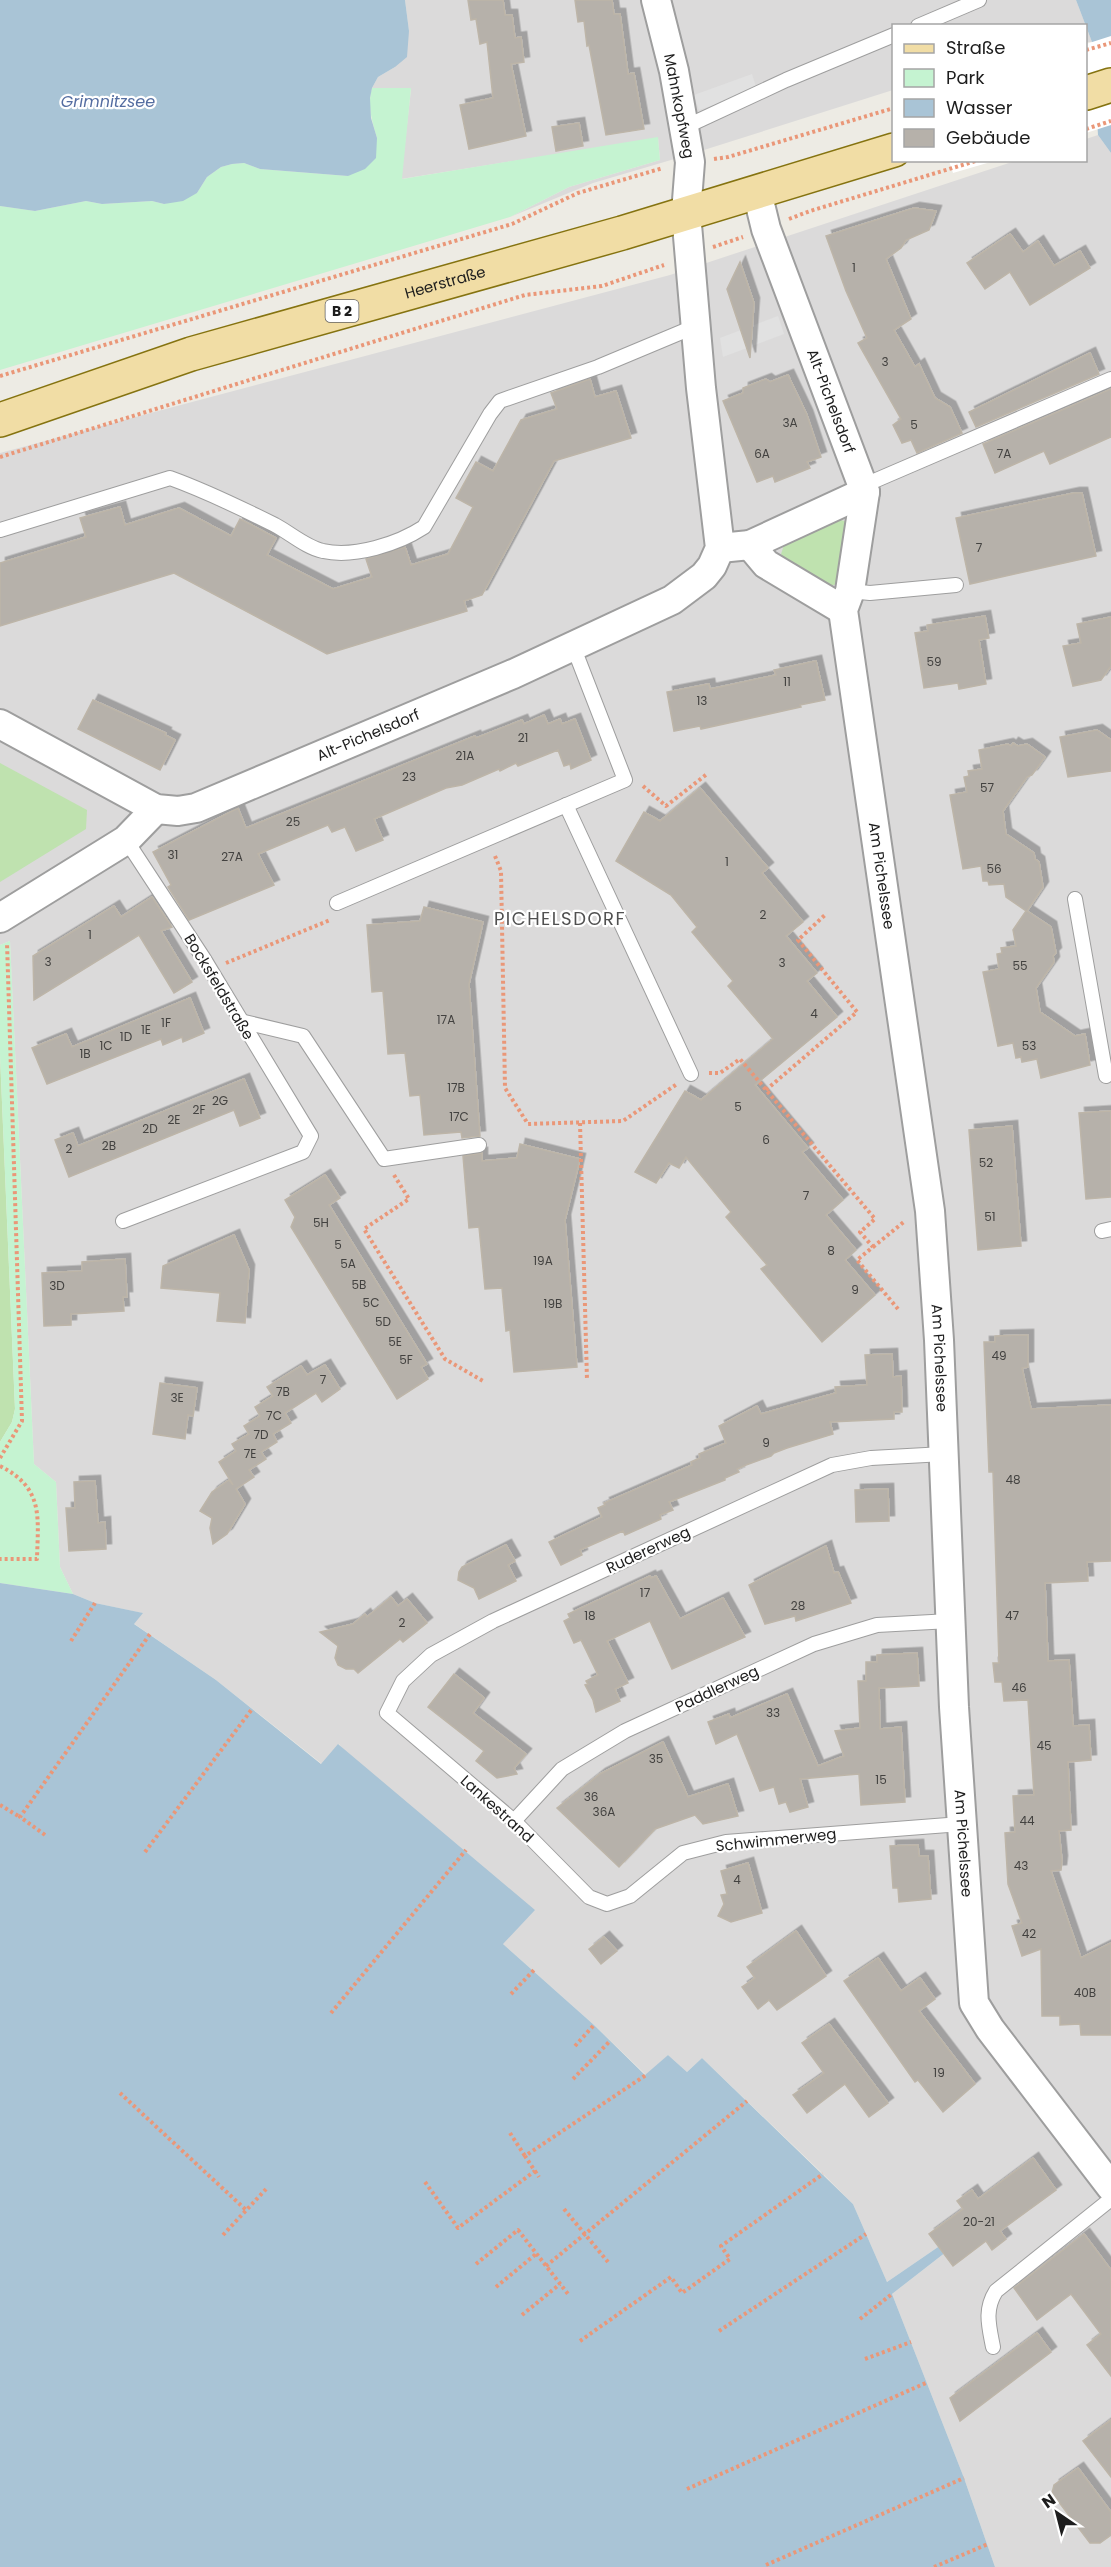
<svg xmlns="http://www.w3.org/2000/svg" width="1111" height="2567" viewBox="0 0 1111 2567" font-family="Poppins,sans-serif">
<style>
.residential{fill:#dbdada}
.grass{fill:#bfe2af}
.park{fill:#c5f3d1}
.parking{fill:#e1e1e1}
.water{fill:#a9c4d6}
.pier{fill:#fff}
.building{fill:#b6b1aa;stroke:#bdb5a8;stroke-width:1.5;filter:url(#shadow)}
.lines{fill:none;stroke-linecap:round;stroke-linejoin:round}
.service-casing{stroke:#9e9e9e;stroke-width:16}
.minor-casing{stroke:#9e9e9e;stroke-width:32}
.primary-casing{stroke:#857310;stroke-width:36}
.path{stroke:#ea9778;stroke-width:4;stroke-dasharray:3 3;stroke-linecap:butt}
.service{stroke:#fff;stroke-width:14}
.minor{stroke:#fff;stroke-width:28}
.primary{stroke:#f1dda5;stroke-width:33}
.labels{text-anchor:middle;stroke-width:4.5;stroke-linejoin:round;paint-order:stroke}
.number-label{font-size:12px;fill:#434240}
.shield{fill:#fff;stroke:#616161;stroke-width:1.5}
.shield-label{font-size:14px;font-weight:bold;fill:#1d1d1d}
.street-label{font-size:15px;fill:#1d1d1d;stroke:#fff}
.water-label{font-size:16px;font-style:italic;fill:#546da1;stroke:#fff}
.quarter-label{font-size:18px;letter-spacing:1.5px;fill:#505050;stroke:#fff}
</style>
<defs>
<filter id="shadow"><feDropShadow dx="5.5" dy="-5.5" stdDeviation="0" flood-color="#0004"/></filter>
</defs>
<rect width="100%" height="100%" fill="#edebe4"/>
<!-- residential -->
<g class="residential">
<polygon points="405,0 1076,0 1092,42 1086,42 1086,26 894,26 893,90 688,155 593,183 510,217 569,187 660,160 658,138 401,179 411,89 372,88 378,77 395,67 409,31"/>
<polygon points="1098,135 1111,153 1111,2567 995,2567 964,2478 892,2294 946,2252 941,2245 887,2282 853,2204 823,2174 702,2058 687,2072 668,2055 646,2075 594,2025 503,1944 339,1744 322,1764 216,1680 133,1623 142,1613 95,1603 73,1594 60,1567 56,1482 34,1464 10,941 0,945 0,453 670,275 1015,161 1086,160 1086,139"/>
</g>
<!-- grass -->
<g class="grass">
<polygon points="841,520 848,522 843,583 828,586 786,561 781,554 784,545"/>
<polygon points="0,763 87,810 86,829 0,882"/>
<polygon points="0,1055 15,1409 12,1422 0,1442"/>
</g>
<!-- park -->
<g class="park">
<path d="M372 88H411L402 179 658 137 660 160 569 187 510 217 0 370V206L35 211 86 201 102 204 152 201 164 204 197 193 207 177 221 167 232 164 244 163 260 169 348 176 377 138C372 121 367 105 372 88Z"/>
<polygon points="10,941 34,1464 56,1482 60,1567 73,1594 0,1583 0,1442 12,1422 15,1409 0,1055 0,945"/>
</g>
<!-- parking -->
<g class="parking">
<polygon points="752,74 757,90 699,110 694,95"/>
<polygon points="778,316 784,334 723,357 720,338"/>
</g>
<!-- water -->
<g class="water">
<polygon points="0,0 405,0 409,31 407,57 395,67 378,77 372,88 370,98 371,118 377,138 376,158 365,169 348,176 260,169 244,163 232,164 221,167 207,177 197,193 183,201 164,204 152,201 102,204 86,201 35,211 0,206"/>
<polygon points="1076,0 1111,0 1111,153 1098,135 1092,42"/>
<polygon points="0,1583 73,1594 95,1603 143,1613 134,1624 216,1680 321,1764 338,1744 535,1910 503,1944 594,2025 645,2075 668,2055 687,2072 702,2058 853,2204 887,2282 941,2245 946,2252 892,2294 964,2478 995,2567 0,2567"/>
</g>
<!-- pier -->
<g class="pier">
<polygon points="1111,36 1111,125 1086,133 1086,44"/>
<polygon points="949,161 949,160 994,161 953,173"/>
</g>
<!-- building -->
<g class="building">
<polygon points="468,0 503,0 505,15 512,15 515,38 521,37 524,62 511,64 526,136 469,149 460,105 493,98 487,42 480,44 476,19 471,20"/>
<polygon points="575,0 612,0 614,14 620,14 628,74 634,73 644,129 606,135 589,45 587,46 584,21 578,22"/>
<polygon points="579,123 583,146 556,151 552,127"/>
<polygon points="914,208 936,211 929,230 906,240 901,248 886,259 911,319 894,330 915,367 919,364 935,398 950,407 962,433 917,453 911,440 902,443 893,425 901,419 858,343 867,338 846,291 826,236"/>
<polygon points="1010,234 1023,252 1038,241 1054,266 1080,251 1090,268 1030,305 1010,272 985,289 967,263"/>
<polygon points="740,262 754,303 750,358 727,289"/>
<polygon points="1090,353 1099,374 976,427 969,412"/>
<polygon points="788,375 807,415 821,457 807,462 810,468 775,482 773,476 757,482 723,401 743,393 743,388 766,379 770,382"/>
<polygon points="590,379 595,397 616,391 631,438 554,461 482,595 464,601 467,611 327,654 174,573 0,626 0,563 86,537 80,518 120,507 125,525 179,508 231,536 240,519 276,538 267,555 333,589 372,577 366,559 405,547 411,565 448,554 473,507 456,498 476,462 493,471 521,420 557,409 551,393"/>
<polygon points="1111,389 1111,437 1050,464 1044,451 995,473 983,444"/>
<polygon points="1074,493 1082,493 1096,556 970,584 956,518"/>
<polygon points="985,616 989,638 979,640 986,684 959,689 958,683 924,688 915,633 928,631 927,625"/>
<polygon points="1111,617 1111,666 1101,680 1073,686 1063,646 1081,643 1077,624"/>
<polygon points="816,661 825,700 800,705 801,707 701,729 700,726 674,731 667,692 709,684 710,689 776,675 774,670"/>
<polygon points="93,700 166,733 165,735 175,740 160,770 78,729"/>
<polygon points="544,715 548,724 560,719 562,724 575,719 591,760 571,769 570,764 564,766 558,750 518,766 516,763 500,771 499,769 462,785 446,788 374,819 383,840 356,851 345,827 332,832 328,825 258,854 274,885 189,920 168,887 171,885 153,852 238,808 246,828 475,736 476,738 522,720 524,724"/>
<polygon points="1097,730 1111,740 1111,771 1068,777 1060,737"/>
<polygon points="1013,743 1018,746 1027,744 1045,757 1032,775 1027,777 1003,811 1006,834 1034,853 1035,859 1039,862 1043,887 1027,911 1051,927 1056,953 1053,956 1054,962 1036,988 1040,1012 1075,1036 1085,1034 1090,1065 1041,1078 1037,1059 1022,1062 1021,1057 1016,1058 1013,1043 998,1046 983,972 999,969 997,954 1002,953 1001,948 1016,946 1013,930 1026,911 1006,897 1004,884 989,885 988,881 983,881 981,866 963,869 950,795 967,792 964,777 969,776 968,771 982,769 979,750 1008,744 1011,746"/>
<polygon points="700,788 768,868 762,873 803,922 786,936 817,973 807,981 837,1017 755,1085 808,1148 802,1152 843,1200 826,1215 856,1250 845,1260 875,1295 822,1342 761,1269 767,1265 726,1217 731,1212 686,1157 679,1168 669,1163 656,1183 635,1172 685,1091 701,1100 773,1039 728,986 733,981 692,932 697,927 671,895 616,861 644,812 660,821"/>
<polygon points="152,897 172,927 161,931 192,982 174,993 139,935 34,1000 33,956 114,906 121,917"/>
<polygon points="424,907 483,922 469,984 480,1136 462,1138 461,1132 424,1135 420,1095 410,1096 405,1053 388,1054 383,991 372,992 367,925 420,921"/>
<polygon points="190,998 204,1033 183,1042 182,1037 163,1045 161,1039 47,1084 32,1048 66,1034 72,1047"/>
<polygon points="244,1079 260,1118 240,1126 234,1110 69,1177 55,1140 73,1133 78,1146"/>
<polygon points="1111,1111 1111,1197 1086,1199 1079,1113"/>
<polygon points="1012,1126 1021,1246 978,1250 969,1130"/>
<polygon points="520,1144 580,1159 565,1220 577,1367 514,1372 510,1330 506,1331 502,1288 485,1289 479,1227 469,1228 463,1156 482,1153 482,1161 517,1158"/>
<polygon points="325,1175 340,1198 329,1205 427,1364 421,1367 428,1379 397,1399 291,1227 295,1217 285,1200"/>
<polygon points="234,1235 249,1270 245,1323 217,1321 220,1293 161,1288 163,1266"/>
<polygon points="125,1259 127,1297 123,1297 124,1311 71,1314 71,1325 44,1326 42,1273 82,1271 82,1262"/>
<polygon points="1028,1335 1028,1367 1022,1368 1031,1409 1111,1405 1111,1561 1087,1562 1088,1581 1045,1583 1048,1661 1069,1660 1073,1726 1089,1725 1091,1760 1068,1762 1071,1830 1059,1831 1062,1861 1061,1870 1051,1871 1081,1958 1111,1943 1111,2035 1081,2035 1080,2024 1060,2025 1060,2016 1042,2016 1041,1949 1022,1956 1012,1926 1022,1923 1008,1884 1005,1833 1015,1832 1013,1796 1034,1795 1028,1700 1004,1701 1002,1682 995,1682 993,1663 999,1663 993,1472 989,1472 984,1342 995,1342 995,1336"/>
<polygon points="892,1354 893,1377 901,1376 902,1412 894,1412 894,1419 830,1422 833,1434 787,1448 774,1453 771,1456 746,1465 737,1469 739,1472 725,1478 725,1480 669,1502 673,1510 660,1515 661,1519 625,1535 623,1531 580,1550 582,1555 561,1565 549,1542 602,1517 598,1508 605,1505 604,1503 692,1465 691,1462 700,1458 699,1454 726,1443 719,1426 757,1406 761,1414 836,1393 835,1387 867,1385 865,1355"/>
<polygon points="325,1365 340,1389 322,1402 316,1393 285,1413 291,1423 273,1434 277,1442 261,1452 266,1459 249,1470 254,1477 236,1489 245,1504 227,1534 213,1544 210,1528 212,1518 200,1511 212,1492 229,1480 233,1485 219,1462 236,1451 232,1444 249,1434 244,1426 260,1416 255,1407 273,1396 267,1387 301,1366 307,1375"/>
<polygon points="160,1383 197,1388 193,1416 188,1415 185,1439 153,1434"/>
<polygon points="95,1481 98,1523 105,1522 106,1549 69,1551 66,1508 75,1508 74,1482"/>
<polygon points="888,1489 889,1521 856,1522 855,1490"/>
<polygon points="506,1545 515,1561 508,1565 516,1581 479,1599 474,1588 458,1580 459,1572 462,1567"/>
<polygon points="826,1546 834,1573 838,1572 851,1603 796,1621 795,1616 765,1624 749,1585"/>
<polygon points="650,1576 651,1578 656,1576 680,1619 723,1598 745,1637 672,1669 650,1621 607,1641 628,1683 615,1689 620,1701 596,1712 593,1700 585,1685 588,1684 586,1681 598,1675 581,1640 574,1643 564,1621 570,1618 568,1614"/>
<polygon points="391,1597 398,1606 407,1599 427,1623 403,1642 400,1639 358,1673 354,1669 346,1669 338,1665 335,1658 338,1646 320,1632 353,1624 365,1614 367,1617"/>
<polygon points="917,1653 919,1686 879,1688 880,1729 901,1727 905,1802 861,1805 859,1774 800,1779 808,1807 790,1812 786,1802 779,1804 774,1787 760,1791 737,1734 716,1744 708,1722 729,1714 730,1718 787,1694 818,1766 844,1756 835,1731 860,1728 858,1681 866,1681 866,1662 877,1662 877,1655"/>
<polygon points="454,1674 484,1698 473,1713 526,1754 514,1768 517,1774 497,1778 476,1761 484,1751 428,1707"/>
<polygon points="663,1742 688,1797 728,1784 738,1816 703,1824 695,1815 655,1829 619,1867 557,1808 600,1774"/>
<polygon points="918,1845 919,1856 928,1856 931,1899 899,1902 898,1888 893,1888 890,1846"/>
<polygon points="748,1863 762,1913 731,1922 718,1916 724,1904 721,1895 727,1894 721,1871"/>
<polygon points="796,1931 826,1976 777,2010 769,2000 758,2009 742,1987 755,1978 747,1967"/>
<polygon points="604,1937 617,1951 601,1964 589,1949"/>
<polygon points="878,1958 901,1991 920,1978 935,1999 919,2011 975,2084 943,2112 918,2080 915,2082 844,1981"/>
<polygon points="829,2024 888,2103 869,2117 845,2084 807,2113 793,2095 824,2073 802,2043"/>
<polygon points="1033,2158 1056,2190 1000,2231 1006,2239 992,2250 986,2241 953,2266 929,2234 963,2209 957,2201 972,2190 978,2199"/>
<polygon points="1084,2234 1111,2270 1111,2376 1087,2345 1101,2334 1071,2294 1037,2320 1014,2288"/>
<polygon points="1037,2333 1051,2352 960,2421 950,2398"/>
<polygon points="1111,2420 1111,2477 1083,2441"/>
<polygon points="1078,2468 1111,2512 1111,2535 1100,2543 1090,2543 1052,2493 1054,2485"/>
</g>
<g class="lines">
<!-- service casing -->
<g class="service-casing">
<g id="service">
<polyline points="918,26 979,0"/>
<polyline points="685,127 786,80 894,35"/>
<polyline points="865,492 874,481 1111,379"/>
<path d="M0 530 170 478C206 491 241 508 275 525 290 533 307 548 323 551 354 558 398 544 424 527L490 414 500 401 598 367 696 326"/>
<polyline points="850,591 870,593 956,585"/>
<polyline points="566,805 691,1074"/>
<polyline points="1075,899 1106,1076"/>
<polyline points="337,903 625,780 573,646"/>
<polyline points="240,1021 303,1036 384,1159 479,1145"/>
<polyline points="123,1221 303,1152 311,1136 204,959 126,840"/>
<polyline points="1102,1231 1111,1229"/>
<polyline points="944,1454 871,1458 832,1465 493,1621 431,1655 403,1681 387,1713 514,1821 589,1897 607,1904 630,1896 683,1853 726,1842 961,1824"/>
<polyline points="514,1821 562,1769 625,1731 814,1644 877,1625 950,1621"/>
<path d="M993 2347C989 2326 984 2310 996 2291L1111 2199"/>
</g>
</g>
<!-- minor casing -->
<g class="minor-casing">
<g id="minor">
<path id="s1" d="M757 192 766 229 865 492 850 591 843 610 930 1211 939 1340 954 1707 974 2003 990 2029 1111 2187"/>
<polyline points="750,545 766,564 843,610"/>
<polyline points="720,548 750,545 865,492"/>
<path id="s2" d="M0 724 156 809 178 811 196 808 513 674 672 600 704 576 712 566 720 548 701 388 686 213 690 162 674 71 656 0"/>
<polyline points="0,918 126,840 156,809"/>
</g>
</g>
<!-- primary casing -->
<g class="primary-casing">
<g id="primary">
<polyline points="1086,93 1111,85"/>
<path id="s3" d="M0 420 191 354 622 233 894 150"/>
</g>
</g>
<!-- path -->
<g class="path">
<polyline points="1086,50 1111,43"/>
<polyline points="1086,129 1111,121"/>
<polyline points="714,159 728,157 894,108"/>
<polyline points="789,219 810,211 979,160"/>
<polyline points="713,247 743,237"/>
<polyline points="0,376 512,224 578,193 663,168"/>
<polyline points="0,457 525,295 602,286 664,265"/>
<polyline points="643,786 666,806 707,774"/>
<polyline points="495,856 501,871 505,1088 528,1124 623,1121 677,1084"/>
<polyline points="226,963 330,920"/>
<polyline points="709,1073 720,1073 740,1059 875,1219 860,1232 873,1247 857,1260 898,1309"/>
<polyline points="766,1090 857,1012 798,940 825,915"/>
<polyline points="580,1123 587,1380"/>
<polyline points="394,1175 409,1199 364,1229 445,1359 483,1381"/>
<polyline points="873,1247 905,1221"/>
<polyline points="0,1458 22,1421 7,943"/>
<path d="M0 1466C44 1488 38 1517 37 1559H0"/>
<polyline points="71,1641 95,1603"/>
<polyline points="0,1805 20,1817"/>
<polyline points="45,1835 20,1817 150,1634"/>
<polyline points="145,1852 252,1709"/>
<polyline points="511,1994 534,1970"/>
<polyline points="331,2013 466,1850"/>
<polyline points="575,2046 594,2025"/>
<polyline points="573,2079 610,2041"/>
<polyline points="120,2093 246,2210"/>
<polyline points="510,2133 525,2156"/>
<polyline points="535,2171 539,2177"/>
<polyline points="425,2182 458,2228 535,2171 525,2156 646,2075"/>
<polyline points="564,2209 608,2262"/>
<polyline points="223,2235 268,2187"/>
<polyline points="476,2264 518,2230 568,2294"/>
<polyline points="546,2266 747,2101"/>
<polyline points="496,2287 536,2254"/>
<polyline points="522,2315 560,2284"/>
<polyline points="860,2319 892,2294"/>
<polyline points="719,2331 866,2234"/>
<polyline points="580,2341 671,2277 682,2293 730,2259 721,2246 823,2174"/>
<polyline points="865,2359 911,2342"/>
<polyline points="687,2489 928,2382"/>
<polyline points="766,2565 964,2478"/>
<polyline points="934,2567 988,2544"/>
</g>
<!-- service -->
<use href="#service" class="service"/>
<!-- minor -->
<use href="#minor" class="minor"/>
<!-- primary -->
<use href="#primary" class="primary"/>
</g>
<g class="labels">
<!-- number labels -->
<g class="number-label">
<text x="854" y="272">1</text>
<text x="885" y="366">3</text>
<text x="790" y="427">3A</text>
<text x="914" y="429">5</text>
<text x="762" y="458">6A</text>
<text x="1004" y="458">7A</text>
<text x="979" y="552">7</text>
<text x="934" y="666">59</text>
<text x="787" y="686">11</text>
<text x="702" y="705">13</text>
<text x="523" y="742">21</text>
<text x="465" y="760">21A</text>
<text x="409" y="781">23</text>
<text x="987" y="792">57</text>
<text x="293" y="826">25</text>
<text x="173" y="859">31</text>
<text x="232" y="861">27A</text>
<text x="727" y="866">1</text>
<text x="994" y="873">56</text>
<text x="763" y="919">2</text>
<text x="90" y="939">1</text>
<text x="48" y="966">3</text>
<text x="782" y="967">3</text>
<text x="1020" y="970">55</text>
<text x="814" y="1018">4</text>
<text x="446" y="1024">17A</text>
<text x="166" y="1027">1F</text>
<text x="146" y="1034">1E</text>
<text x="126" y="1041">1D</text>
<text x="106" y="1050">1C</text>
<text x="1029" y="1050">53</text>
<text x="85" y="1058">1B</text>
<text x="456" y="1092">17B</text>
<text x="220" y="1105">2G</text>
<text x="738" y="1111">5</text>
<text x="199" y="1114">2F</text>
<text x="459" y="1121">17C</text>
<text x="174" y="1124">2E</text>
<text x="150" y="1133">2D</text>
<text x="766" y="1144">6</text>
<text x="109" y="1150">2B</text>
<text x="69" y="1153">2</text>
<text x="986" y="1167">52</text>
<text x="806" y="1200">7</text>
<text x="990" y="1221">51</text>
<text x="321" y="1227">5H</text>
<text x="338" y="1249">5</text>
<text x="831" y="1255">8</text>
<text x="543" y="1265">19A</text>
<text x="348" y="1268">5A</text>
<text x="359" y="1289">5B</text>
<text x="57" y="1290">3D</text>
<text x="855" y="1294">9</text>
<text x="371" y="1307">5C</text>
<text x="553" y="1308">19B</text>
<text x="383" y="1326">5D</text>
<text x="395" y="1346">5E</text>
<text x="999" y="1360">49</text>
<text x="406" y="1364">5F</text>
<text x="323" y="1384">7</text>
<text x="283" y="1396">7B</text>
<text x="177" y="1402">3E</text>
<text x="274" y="1420">7C</text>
<text x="261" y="1439">7D</text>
<text x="766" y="1447">9</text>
<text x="250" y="1458">7E</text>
<text x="1013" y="1484">48</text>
<text x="645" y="1597">17</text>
<text x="798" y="1610">28</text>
<text x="590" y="1620">18</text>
<text x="1012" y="1620">47</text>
<text x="402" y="1627">2</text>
<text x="1019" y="1692">46</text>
<text x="773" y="1717">33</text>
<text x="1044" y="1750">45</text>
<text x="656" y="1763">35</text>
<text x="881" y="1784">15</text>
<text x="591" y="1801">36</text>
<text x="604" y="1816">36A</text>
<text x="1027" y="1825">44</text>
<text x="1021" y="1870">43</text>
<text x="737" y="1884">4</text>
<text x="1029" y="1938">42</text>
<text x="1085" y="1997">40B</text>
<text x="939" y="2077">19</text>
<text x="979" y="2226">20-21</text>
</g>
<!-- shield labels -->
<rect class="shield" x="325.5" y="300" width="33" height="22" rx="4.5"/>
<g class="shield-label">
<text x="342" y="316">B 2</text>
</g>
<!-- street labels -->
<g class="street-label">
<text transform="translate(679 106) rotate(79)" y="5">Mahnkopfweg</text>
<text dy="5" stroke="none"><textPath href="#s3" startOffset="466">Heerstraße</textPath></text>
<text dy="5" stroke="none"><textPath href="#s1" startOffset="222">Alt-Pichelsdorf</textPath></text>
<text dy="5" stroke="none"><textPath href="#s2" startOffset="405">Alt-Pichelsdorf</textPath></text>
<text dy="5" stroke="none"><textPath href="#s1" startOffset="708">Am Pichelssee</textPath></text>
<text transform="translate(219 987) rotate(59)" y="5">Bocksfeldstraße</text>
<text dy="5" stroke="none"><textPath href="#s1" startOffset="1194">Am Pichelssee</textPath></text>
<text transform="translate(648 1550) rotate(-25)" y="5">Rudererweg</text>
<text transform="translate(717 1689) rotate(-25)" y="5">Paddlerweg</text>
<text transform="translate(497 1809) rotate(42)" y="5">Lankestrand</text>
<text transform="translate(776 1840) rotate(-6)" y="5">Schwimmerweg</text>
<text dy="5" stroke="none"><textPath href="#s1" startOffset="1680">Am Pichelssee</textPath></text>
</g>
<!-- water labels -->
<g class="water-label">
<text x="108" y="107">Grimnitzsee</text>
</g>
<!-- quarter labels -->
<g class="quarter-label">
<text x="560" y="925">PICHELSDORF</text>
</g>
</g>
<!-- legend -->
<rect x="892" y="24" width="195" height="138" fill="#ffffff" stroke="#a5a5a5" stroke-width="1.5"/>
<rect x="904" y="44" width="30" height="9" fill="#f1dda5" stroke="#a5a5a5" stroke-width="1.5"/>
<text x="946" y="54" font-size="18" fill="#1d1d1d">Straße</text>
<rect x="904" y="69" width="30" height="18" fill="#c5f3d1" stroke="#a5a5a5" stroke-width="1.5"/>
<text x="946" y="84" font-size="18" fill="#1d1d1d">Park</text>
<rect x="904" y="99" width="30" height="18" fill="#a9c4d6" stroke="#a5a5a5" stroke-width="1.5"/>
<text x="946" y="114" font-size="18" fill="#1d1d1d">Wasser</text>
<rect x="904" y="129" width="30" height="18" fill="#b6b1aa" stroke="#a5a5a5" stroke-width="1.5"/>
<text x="946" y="144" font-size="18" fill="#1d1d1d">Gebäude</text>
<!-- north arrow -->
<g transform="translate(1057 2513) rotate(325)" stroke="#ffffff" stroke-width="4.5" paint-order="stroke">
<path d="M0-4.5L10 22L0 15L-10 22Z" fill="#1d1d1d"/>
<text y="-9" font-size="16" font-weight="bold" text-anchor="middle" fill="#1d1d1d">N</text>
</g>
</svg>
